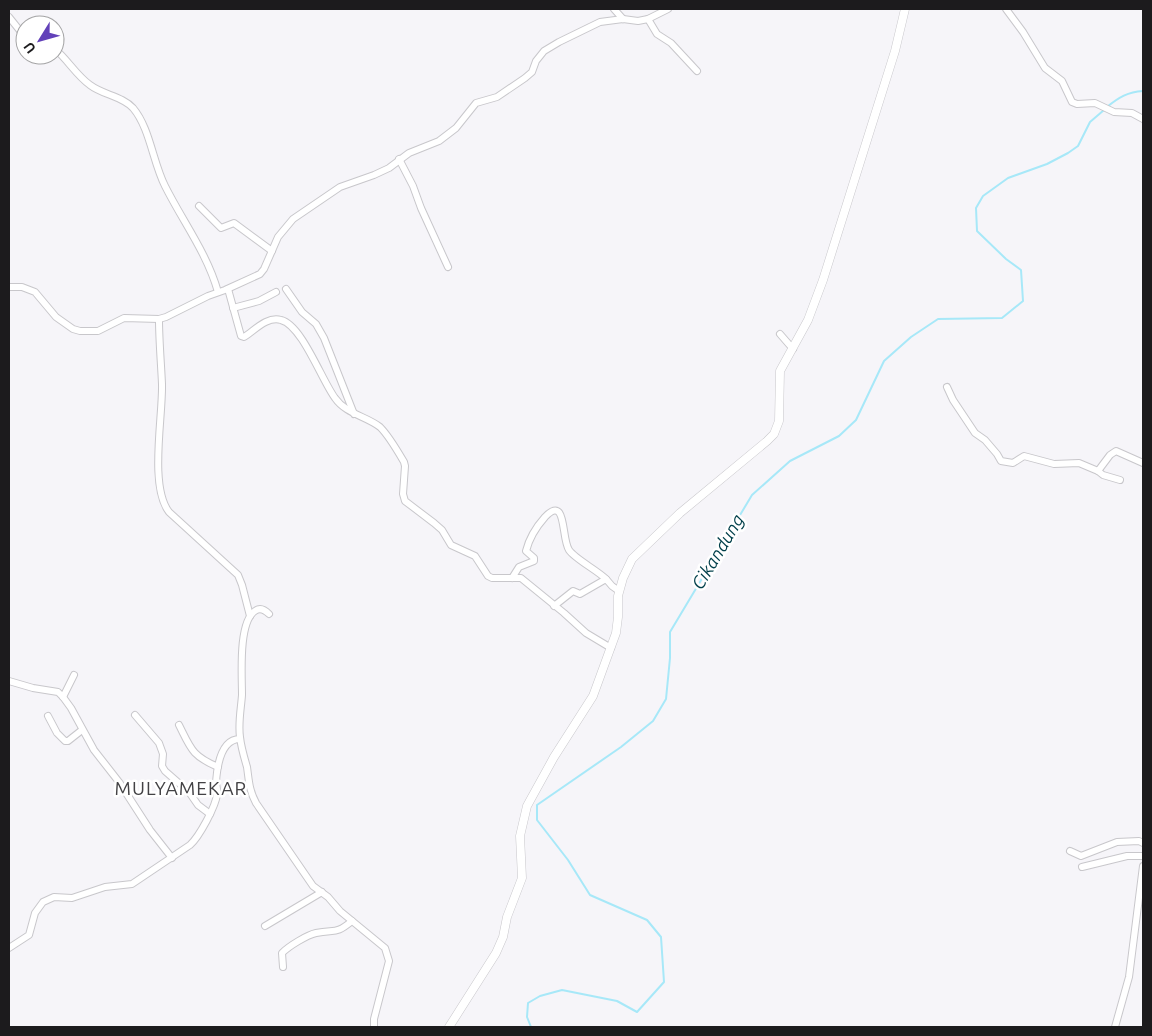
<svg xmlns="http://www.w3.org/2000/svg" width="1152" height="1036" viewBox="0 0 1152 1036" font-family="Ubuntu,sans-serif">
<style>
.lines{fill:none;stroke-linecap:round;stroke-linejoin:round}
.stream{stroke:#a7e8f8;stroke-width:2}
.minor-casing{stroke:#c8c7cb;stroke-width:8}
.tertiary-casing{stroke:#c8c7cb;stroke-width:9}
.minor{stroke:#fff;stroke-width:6}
.tertiary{stroke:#fff;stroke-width:8}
.labels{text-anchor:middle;stroke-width:5;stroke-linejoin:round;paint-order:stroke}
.water-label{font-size:18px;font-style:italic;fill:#013f4a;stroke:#fff}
.quarter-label{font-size:19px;letter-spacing:1px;fill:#434245;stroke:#fff}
</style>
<rect width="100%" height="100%" fill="#f6f5f9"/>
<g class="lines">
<!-- stream -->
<g class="stream">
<path d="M1107 107C1119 97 1128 92 1143 91"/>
<polyline points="531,1027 527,1017 528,1003 540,996 562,990 617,1001 637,1012 664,982 661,937 647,920 590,895 568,860 537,820 537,805 621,747 653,721 666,699 670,658 670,632 752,495 790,461 839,436 856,420 884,361 911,337 938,319 1002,318 1023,301 1021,270 1006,259 977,231 976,208 983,196 1008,178 1047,164 1068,153 1078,146 1090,122 1104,110"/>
</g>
<!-- minor casing -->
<g class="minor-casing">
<g id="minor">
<polyline points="614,9 623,19"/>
<polyline points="1006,9 1023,32 1045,68 1062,81 1072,102 1077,104 1095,103 1114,112 1132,113 1143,119"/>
<polyline points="9,17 25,37"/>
<polyline points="648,19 657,34 671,43 697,71"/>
<path d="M55 49C68 60 76 75 90 85 103 95 122 96 133 108 150 128 153 163 165 186 183 222 207 253 218 292"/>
<polyline points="399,159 413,186 421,208 448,267"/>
<polyline points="199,206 221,228 234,223 272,251"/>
<polyline points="9,287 22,287 35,292 56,317 73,329 80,331 98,331 124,318 159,319 166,317 208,296 225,290 260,274 264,269 278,237 293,219 340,187 374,175 389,168 409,153 439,141 456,128 476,103 497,97 525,78 532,72 536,61 544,51 559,42 600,22 623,19 638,21 648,19 668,9"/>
<path d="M228 289 241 336 244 337C255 330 267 316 281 320 302 325 322 381 335 398 346 414 366 416 380 427 389 436 397 450 404 462L405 466 403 494 405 501 434 523 442 530 451 545 475 556 488 576 492 578H521L564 613 586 633 611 648"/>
<polyline points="286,289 302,312 316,324 324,338 354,414"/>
<polyline points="233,308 259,301 276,292"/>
<path d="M159 319C159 340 161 362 162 384 163 416 149 486 169 512L238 575 242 585 250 616"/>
<polyline points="780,334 793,349"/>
<polyline points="947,387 953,400 975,433 985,440 997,454 1001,461 1013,463 1024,456 1054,464 1079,463 1098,471 1110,455 1116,451 1143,463"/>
<polyline points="1098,471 1103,475 1120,480"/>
<path d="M512 578 519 567 534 561V558L526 551C529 539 537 526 545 517 567 494 561 538 569 550 575 559 597 570 606 579"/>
<polyline points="554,606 573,591 580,594 606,579 612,586 619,591"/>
<path d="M269 614C265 610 260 607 255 611 238 622 242 676 242 695 241 709 238 723 240 737 241 747 244 757 247 767 249 781 249 790 256 803L313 886 328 897 340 911 385 948 389 961 374 1019V1027"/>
<polyline points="9,681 33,688 58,692 63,697 71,708 94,750 119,782 150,830 172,858"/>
<polyline points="63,697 74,675"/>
<polyline points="135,715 159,743 163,754 162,766 165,771 189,792 198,805 210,814"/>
<polyline points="48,716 57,733 65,741 68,741 82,730"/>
<path d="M179 725C191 749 192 756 218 767"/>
<polyline points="1070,851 1081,856 1117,842 1139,841 1143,843"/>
<polyline points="1082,867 1127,856 1143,856"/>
<polyline points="265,926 322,892"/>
<path d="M9 948 29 935 35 913 43 902 54 897 72 898 105 887 132 884 190 845C199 837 216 806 217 794 218 790 216 786 216 782 217 768 220 739 240 739"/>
<path d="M283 967 282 953C289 946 307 935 316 933 336 929 335 935 352 921"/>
<polyline points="1115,1027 1129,977 1143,866"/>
</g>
</g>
<!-- tertiary casing -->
<g class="tertiary-casing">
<polyline id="tertiary" points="449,1027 496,953 503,937 507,917 522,878 520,836 527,806 554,757 593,696 616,633 618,617 618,596 623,578 632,559 680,513 767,441 774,434 779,421 780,371 808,320 823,280 895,51 905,9"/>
</g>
<!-- minor -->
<use href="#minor" class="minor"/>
<!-- tertiary -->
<use href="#tertiary" class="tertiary"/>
</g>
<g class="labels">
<!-- water labels -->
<g class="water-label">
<text transform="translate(718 552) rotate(-59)" y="6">Cikandung</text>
</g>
<!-- quarter labels -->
<g class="quarter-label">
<text x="181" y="795">MULYAMEKAR</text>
</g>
</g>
<!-- border -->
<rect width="1152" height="1036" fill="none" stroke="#1c1b1d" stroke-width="20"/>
<!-- north arrow -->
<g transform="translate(40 40) rotate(233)"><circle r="24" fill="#ffffff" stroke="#a4a4a5"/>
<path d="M0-4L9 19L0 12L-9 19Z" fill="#6241b9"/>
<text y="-8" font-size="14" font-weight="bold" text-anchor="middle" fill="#1c1b1d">U</text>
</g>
</svg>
